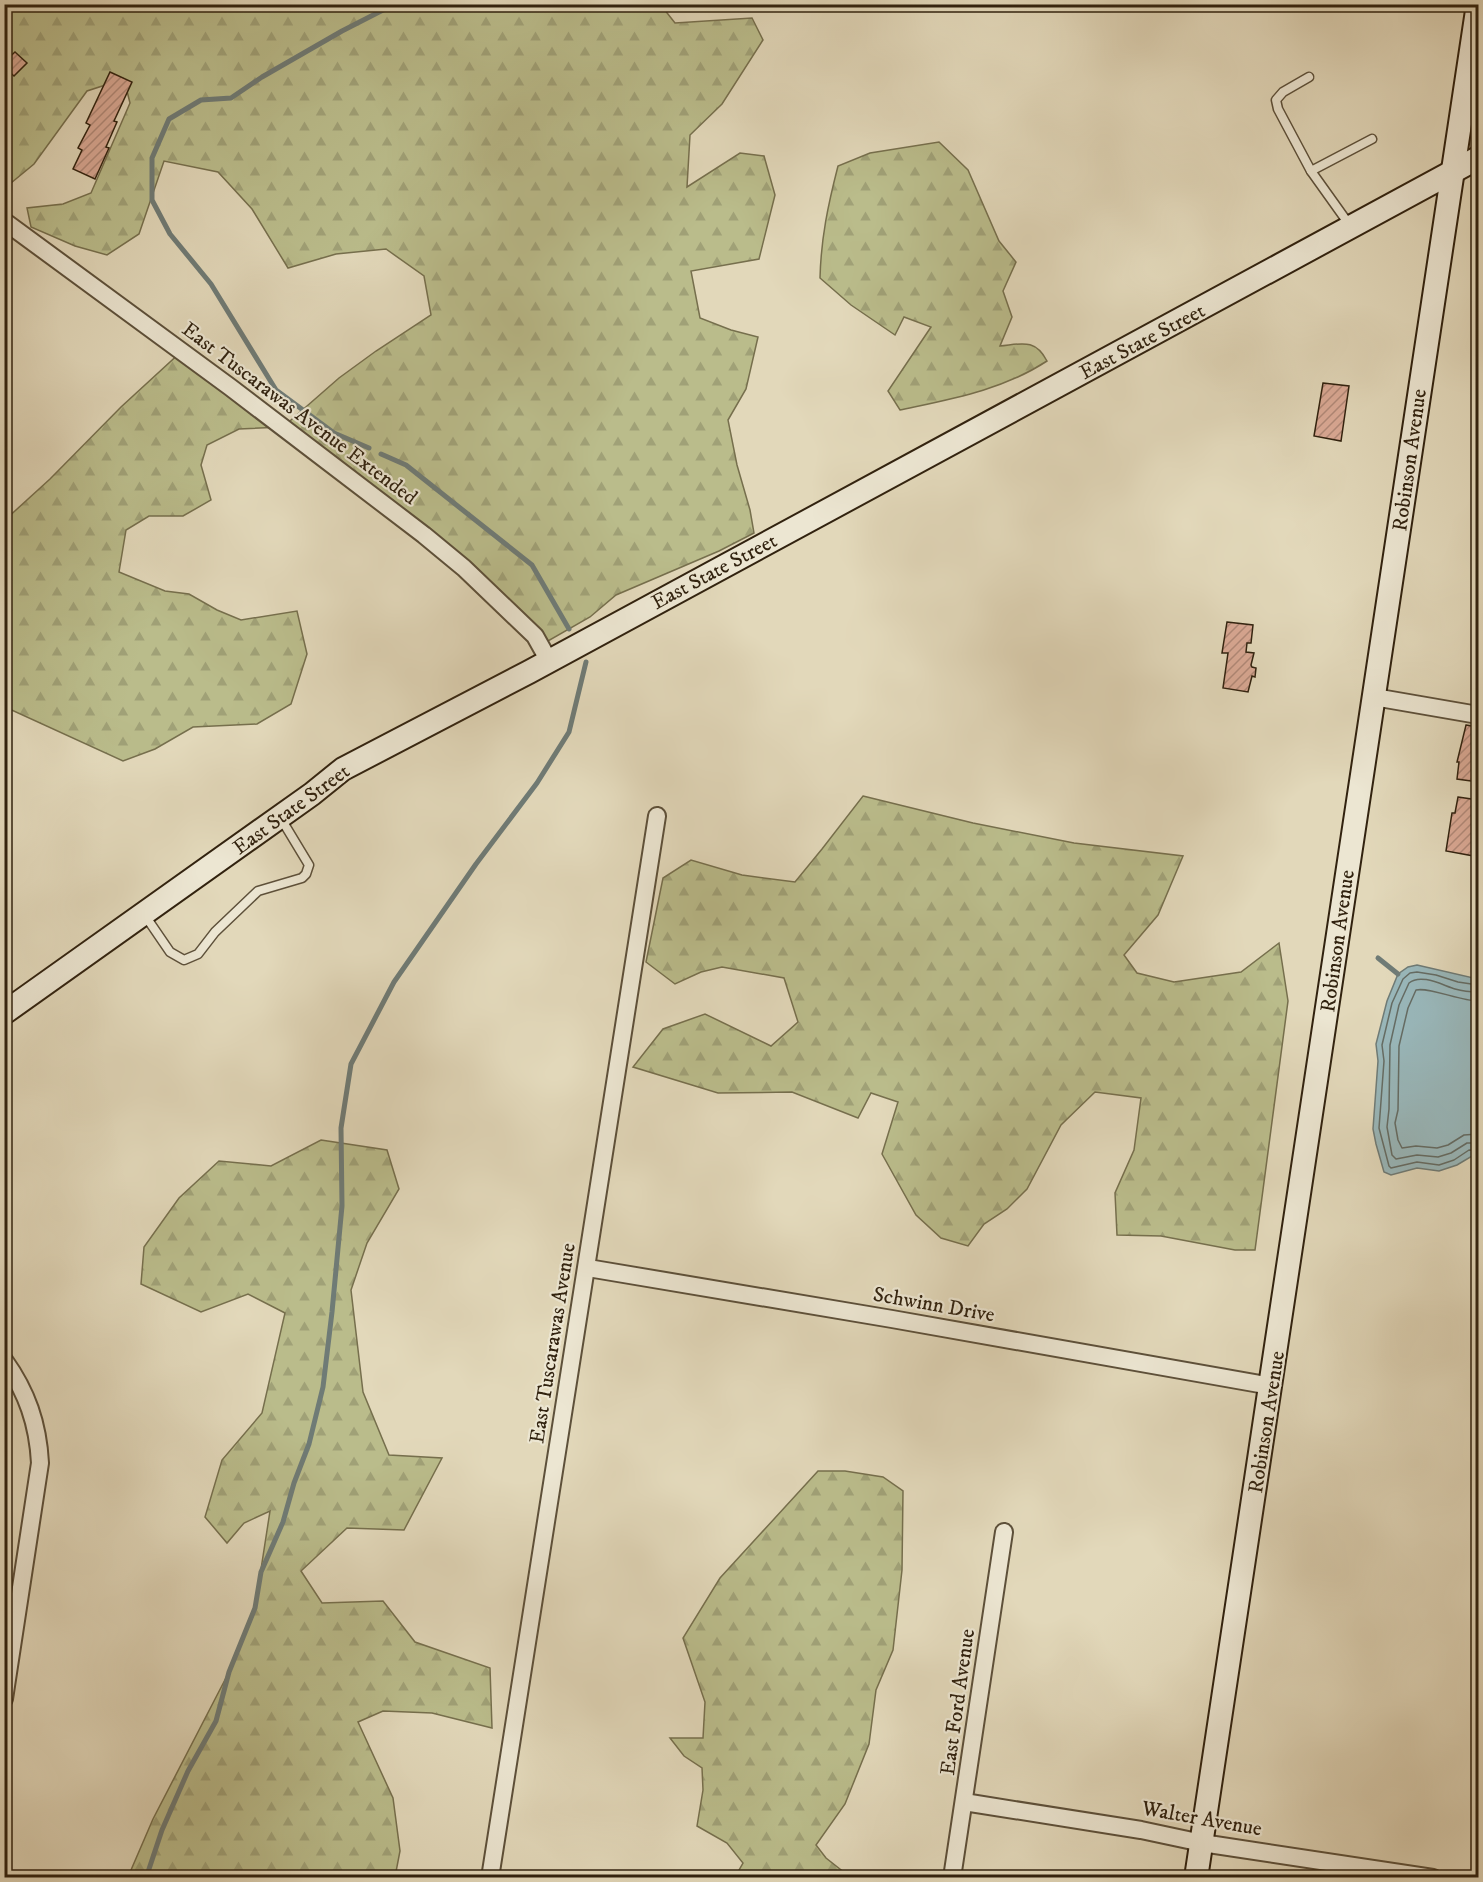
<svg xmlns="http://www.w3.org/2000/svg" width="1483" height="1882" viewBox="0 0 1483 1882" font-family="'IM FELL DW Pica',serif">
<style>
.forest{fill:url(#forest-firs);stroke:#766f4d;stroke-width:1.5}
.water{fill:#99b7ba;stroke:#6f7b76;stroke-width:1.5}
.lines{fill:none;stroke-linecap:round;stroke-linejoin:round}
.shore{stroke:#656c64;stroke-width:1.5}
.stream{stroke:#6f7b76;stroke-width:5}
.building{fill:url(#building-hatch);stroke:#31220f;stroke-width:1.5}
.lane-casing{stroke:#5d503a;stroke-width:11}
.street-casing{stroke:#5d503a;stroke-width:20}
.secondary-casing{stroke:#31220f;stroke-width:26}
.lane{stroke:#ece6d2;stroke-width:8}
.street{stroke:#ece6d2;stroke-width:16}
.secondary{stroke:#ece6d2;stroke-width:22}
.labels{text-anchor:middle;stroke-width:4.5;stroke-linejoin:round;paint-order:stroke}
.street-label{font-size:21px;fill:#31220f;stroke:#ece6d2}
</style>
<defs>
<pattern id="forest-firs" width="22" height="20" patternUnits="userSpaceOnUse" patternTransform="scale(1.5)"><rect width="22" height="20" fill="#babc8b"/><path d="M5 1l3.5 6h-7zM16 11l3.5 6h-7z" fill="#a0a177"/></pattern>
<pattern id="building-hatch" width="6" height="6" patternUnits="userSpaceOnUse" patternTransform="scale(1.5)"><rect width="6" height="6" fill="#daa995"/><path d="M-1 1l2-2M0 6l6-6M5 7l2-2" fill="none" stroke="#b18978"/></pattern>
</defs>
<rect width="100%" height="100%" fill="#e2d8ba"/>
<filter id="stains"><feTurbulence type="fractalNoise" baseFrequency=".00333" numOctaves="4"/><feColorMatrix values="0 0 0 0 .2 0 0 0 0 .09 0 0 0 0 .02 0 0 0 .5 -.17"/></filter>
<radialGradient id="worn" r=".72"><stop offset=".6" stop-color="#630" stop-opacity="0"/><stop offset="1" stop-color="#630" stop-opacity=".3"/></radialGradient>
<!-- forest -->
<g class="forest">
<polygon points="660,4 675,23 752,18 763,40 722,104 690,135 687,187 740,153 764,156 775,195 759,259 691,271 700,318 731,330 758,337 746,389 728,420 737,465 750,510 754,533 719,551 616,595 590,617 541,645 535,636 283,427 239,429 207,445 201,465 211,500 183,516 149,516 126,530 119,572 165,591 189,594 217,610 241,620 297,611 307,654 291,704 257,724 193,727 155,749 123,761 5,707 5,520 50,479 121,407 182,351 283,427 339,378 376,351 431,315 424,276 386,249 336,254 288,268 252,209 218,172 164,161 139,234 107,255 75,246 31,227 27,208 63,204 91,193 130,103 124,79 87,91 34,164 5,188 4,8 10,5"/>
<path d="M939 142 968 170 999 241 1016 262 1003 291 1012 317 1000 346C1021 344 1035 338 1047 361 1003 390 951 399 900 410L888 391 931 327 904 317 895 335 851 305 820 278C821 238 828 205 838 166L870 153Z"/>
<polygon points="863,796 973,823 1074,843 1183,856 1158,915 1124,955 1137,973 1174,982 1241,972 1279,943 1288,1001 1255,1250 1235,1250 1161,1236 1117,1235 1115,1193 1134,1150 1141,1098 1095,1092 1061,1125 1027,1189 1007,1209 984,1224 968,1246 941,1238 916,1215 882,1154 898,1102 871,1093 858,1118 792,1092 718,1093 633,1067 663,1029 705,1014 771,1046 798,1022 784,978 722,967 701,972 675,984 646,962 663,878 691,860 742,875 795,882 822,849"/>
<polygon points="321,1140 387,1150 399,1189 367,1243 351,1290 363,1392 389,1455 442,1458 404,1530 347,1528 301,1571 322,1603 383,1601 415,1642 490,1668 492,1728 432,1713 383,1711 358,1722 393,1798 400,1851 395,1877 128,1877 153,1819 229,1672 255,1608 270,1511 244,1523 227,1543 205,1517 222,1460 262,1413 285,1313 248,1294 201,1312 141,1284 144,1247 179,1198 219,1161 271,1166"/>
<polygon points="818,1471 845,1471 883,1477 903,1491 902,1570 893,1650 876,1690 869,1744 845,1804 816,1845 826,1858 850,1877 735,1877 743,1863 727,1843 697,1826 703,1790 702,1768 684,1756 670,1738 703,1738 705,1702 683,1638 720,1578"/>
</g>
<!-- water -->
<polygon class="water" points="1417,965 1478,979 1478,1157 1472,1156 1457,1165 1439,1171 1417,1168 1391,1175 1384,1172 1376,1144 1373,1129 1378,1061 1376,1044 1387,1001 1398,974 1408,967"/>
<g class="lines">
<!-- shore -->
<g class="shore">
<polyline points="1478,985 1458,982 1436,975 1417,972 1410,973 1403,979 1392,1003 1382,1045 1384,1061 1379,1128 1389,1166 1391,1168 1417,1162 1439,1165 1454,1160 1469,1150 1478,1151"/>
<path d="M1478 992C1471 992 1462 991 1455 989 1442 985 1421 973 1409 983L1399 1005 1390 1045 1389 1109 1387 1127 1392 1155 1396 1159 1417 1155 1438 1157 1451 1153 1467 1143H1478"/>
<path d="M1478 1001C1460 1001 1430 987 1416 990L1408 1008 1399 1046 1398 1110 1395 1123 1398 1140 1402 1148 1416 1146 1437 1148 1448 1145 1464 1135 1478 1134"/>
</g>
<!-- stream -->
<g class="stream">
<polyline points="369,448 334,433 276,390 211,284 170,234 152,200 152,158 169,119 201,100 231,98 262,77 342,31 383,10 407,4"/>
<polyline points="381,454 406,465 532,565 569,629"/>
<polyline points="1378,958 1398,974"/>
<polyline points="146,1878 162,1830 188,1771 216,1721 229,1672 255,1608 261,1572 283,1522 294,1483 309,1444 323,1387 332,1312 342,1206 341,1128 351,1064 394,982 476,864 537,783 569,732 586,662"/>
</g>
</g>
<!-- building -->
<g class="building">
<polygon points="15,52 27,63 14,76 4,67 4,62"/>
<polygon points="110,72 132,82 114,121 117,122 106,147 109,148 95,179 73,169 82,150 78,148 90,125 86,123"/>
<polygon points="1323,383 1349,386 1341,441 1314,436"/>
<polygon points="1227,622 1253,625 1251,643 1247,643 1246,652 1254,653 1251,665 1252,667 1256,668 1255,677 1252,676 1248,692 1223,688 1228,653 1222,653"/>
<polygon points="1478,656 1478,685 1472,684 1474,668"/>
<polygon points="1466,725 1478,727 1478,782 1457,779 1459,762 1457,762"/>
<polygon points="1458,797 1478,800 1478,826 1474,856 1446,851 1452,813 1455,813"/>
</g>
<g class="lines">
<!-- lane casing -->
<g class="lane-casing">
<g id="lane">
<polyline points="1309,77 1283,92 1276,100 1278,109 1311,171 1351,227"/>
<polyline points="1311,171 1372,139"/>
<polyline points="144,914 170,952 184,960 198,954 215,932 258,891 302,878 306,874 309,865 280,817"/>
</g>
</g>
<!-- street casing -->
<g class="street-casing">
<g id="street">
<polyline points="4,221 230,387 424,535 464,568 535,636 549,661"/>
<polyline points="1374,697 1478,715"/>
<polyline points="588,1268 892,1319 1271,1386"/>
<path d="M4 1360C27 1392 38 1424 40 1463L4 1699"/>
<polyline points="964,1802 1141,1830 1202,1843 1433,1878"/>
<polyline points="490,1878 657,816"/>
<polyline points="952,1878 1004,1532"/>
</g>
</g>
<!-- secondary casing -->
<g class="secondary-casing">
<g id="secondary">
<polyline points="4,1013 312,794 343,769 529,672 1478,158"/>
<polyline points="1196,1878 1478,4"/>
</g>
</g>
<!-- lane -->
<use href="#lane" class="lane"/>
<!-- street -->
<use href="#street" class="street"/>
<!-- secondary -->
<use href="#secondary" class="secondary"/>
</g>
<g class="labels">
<!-- street labels -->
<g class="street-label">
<text transform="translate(1142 341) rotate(-28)" y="7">East State Street</text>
<text transform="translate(300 413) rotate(37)" y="7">East Tuscarawas Avenue Extended</text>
<text transform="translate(1409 460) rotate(-82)" y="7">Robinson Avenue</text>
<text transform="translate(714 571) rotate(-28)" y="7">East State Street</text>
<text transform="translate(291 809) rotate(-36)" y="7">East State Street</text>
<text transform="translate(1337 941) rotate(-82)" y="7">Robinson Avenue</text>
<text transform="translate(934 1304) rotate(10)" y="7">Schwinn Drive</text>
<text transform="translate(552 1343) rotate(-81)" y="7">East Tuscarawas Avenue</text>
<text transform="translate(1266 1422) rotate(-81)" y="7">Robinson Avenue</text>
<text transform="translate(957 1702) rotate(-82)" y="7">East Ford Avenue</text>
<text transform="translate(1202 1818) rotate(10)" y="7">Walter Avenue</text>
</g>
</g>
<!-- margin -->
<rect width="1483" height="1882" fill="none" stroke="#e2d8ba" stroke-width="24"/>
<rect x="6" y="6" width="1471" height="1870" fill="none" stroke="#31220f" stroke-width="3"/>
<rect x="12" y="12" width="1459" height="1858" fill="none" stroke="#31220f" stroke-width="1.5"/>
<rect width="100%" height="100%" filter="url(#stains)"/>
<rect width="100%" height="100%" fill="url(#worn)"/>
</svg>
